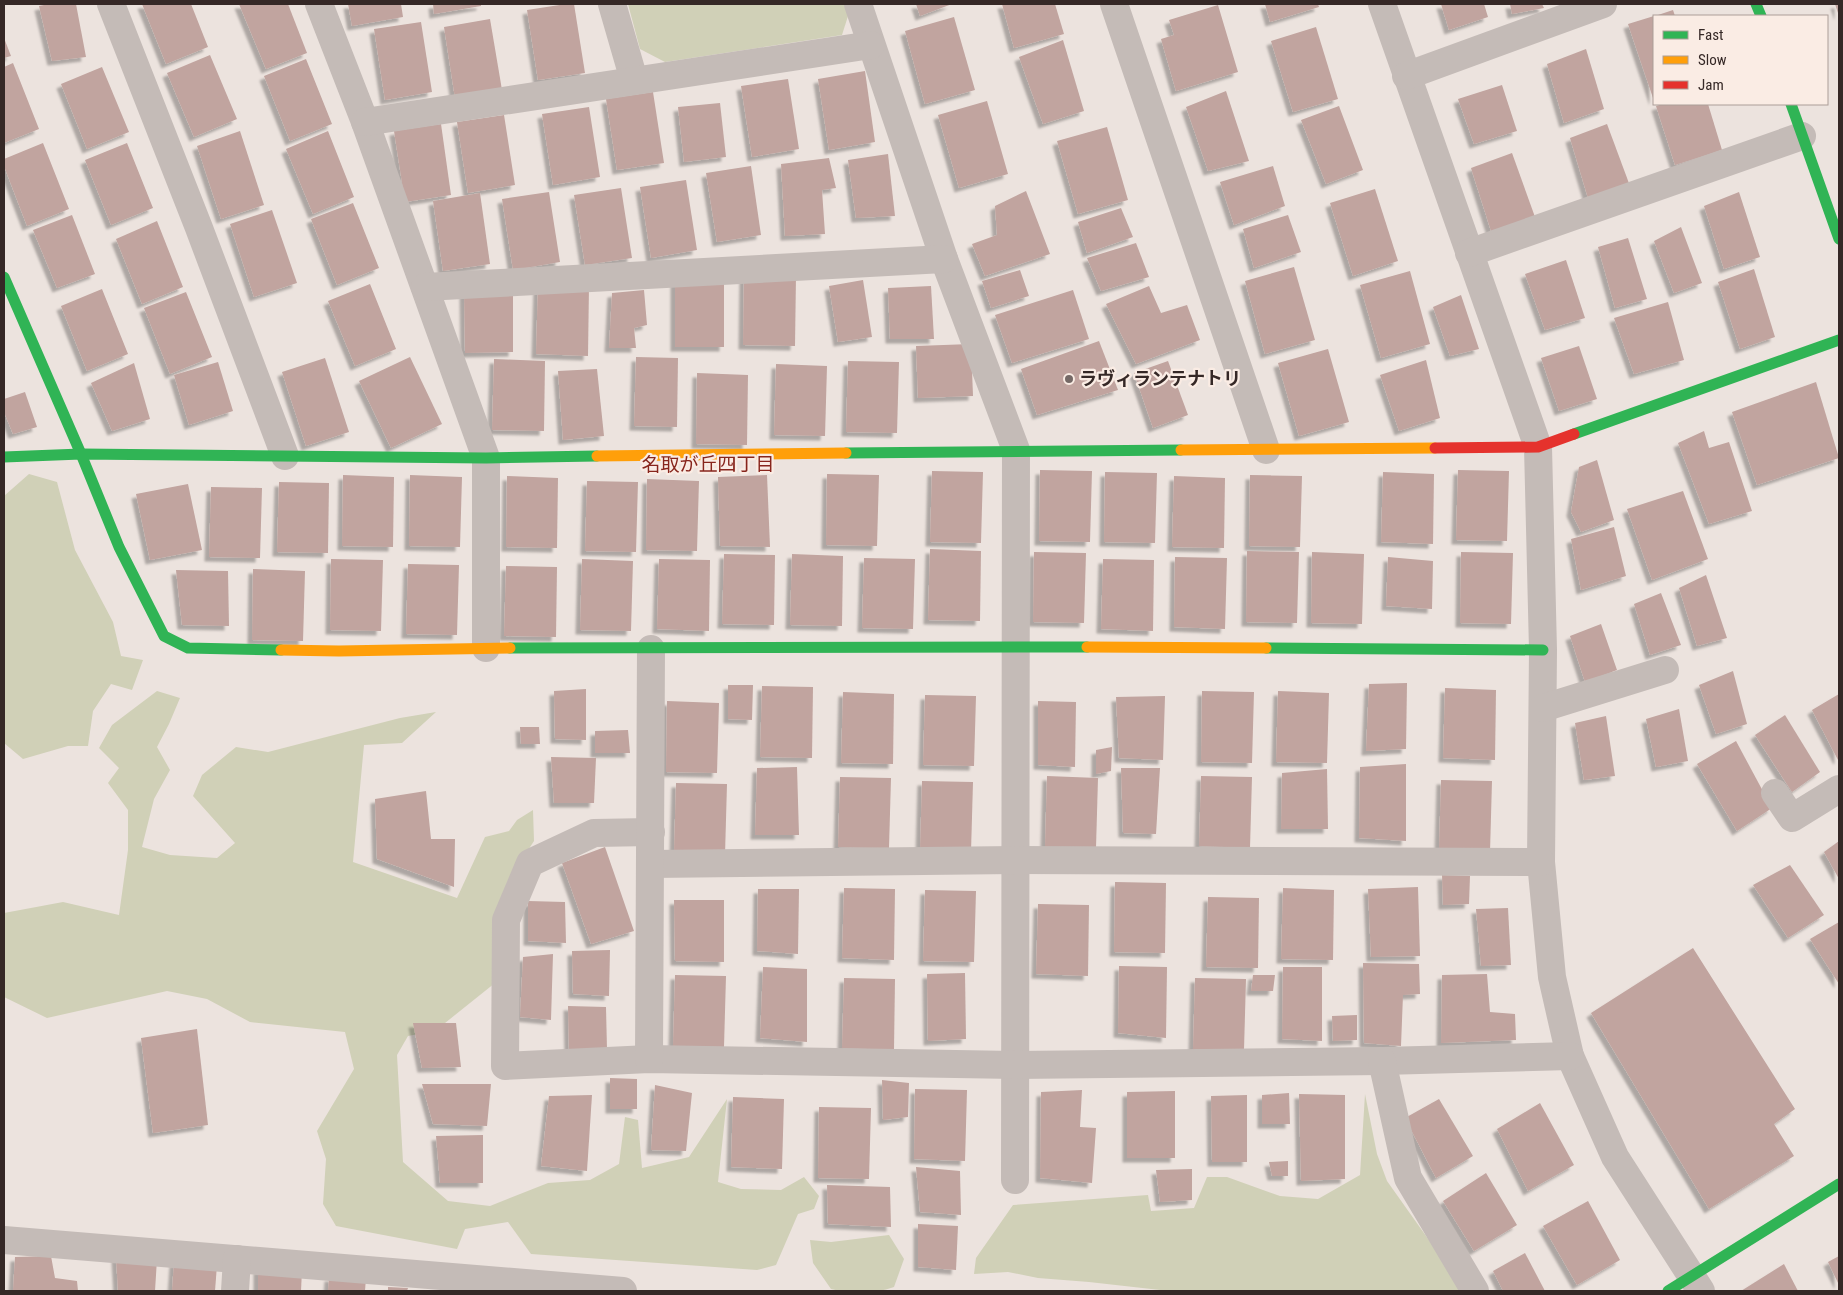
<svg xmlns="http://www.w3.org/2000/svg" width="1843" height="1295" viewBox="0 0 1843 1295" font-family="'Roboto Condensed','Noto Sans JP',sans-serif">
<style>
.green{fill:#d0d0b7}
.building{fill:#c1a49f;filter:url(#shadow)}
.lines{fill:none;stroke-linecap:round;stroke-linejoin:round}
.street{stroke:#c4bbb7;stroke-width:28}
.fast{stroke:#30b455;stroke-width:11}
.slow{stroke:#ff9f0a;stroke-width:11}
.jam{stroke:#e5322d;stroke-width:11}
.poi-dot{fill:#756966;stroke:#faece4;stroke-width:2}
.labels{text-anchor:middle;stroke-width:4.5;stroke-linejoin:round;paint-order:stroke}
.poi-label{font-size:18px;font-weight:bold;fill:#352826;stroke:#faece4;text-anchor:start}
.neighbourhood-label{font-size:19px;fill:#87251c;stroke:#faece4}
</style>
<defs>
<filter id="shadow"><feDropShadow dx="-4.5" dy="4.5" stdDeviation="1" flood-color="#0004"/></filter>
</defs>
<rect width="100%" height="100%" fill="#ece3de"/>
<!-- green -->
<g class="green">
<polygon points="628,4 844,4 848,16 842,35 665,62 640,49"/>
<polygon points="29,474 57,482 75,550 113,622 121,656 143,660 132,690 111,684 93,711 88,746 68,746 23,759 4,743 4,496"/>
<polygon points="157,691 180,698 169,724 157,747 170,770 154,799 142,847 170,855 217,858 235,843 193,796 202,775 236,747 268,752 400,718 436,712 402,743 364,745 353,862 457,898 485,837 509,831 517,820 533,810 534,841 507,882 495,983 435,1031 408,1036 397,1055 403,1162 448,1201 490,1206 548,1183 590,1180 619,1164 625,1117 638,1120 642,1168 689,1157 727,1099 718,1182 741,1189 781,1190 804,1177 819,1196 814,1209 798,1214 776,1265 757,1270 531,1254 508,1222 465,1229 457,1249 336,1226 323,1204 326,1159 317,1131 354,1069 345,1032 250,1022 207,999 167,991 47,1018 4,997 4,913 63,902 119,915 128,850 128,810 108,783 119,768 99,748 112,725"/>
<polygon points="1365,1094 1377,1154 1387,1181 1453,1274 1459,1291 1169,1291 1089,1282 1038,1278 1008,1272 974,1274 976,1258 1013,1205 1148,1195 1151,1211 1194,1208 1207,1177 1227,1177 1280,1196 1318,1199 1360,1175"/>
<path d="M889 1235 904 1259 894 1287C875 1294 850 1294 831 1289L813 1263 810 1240 831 1242Z"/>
</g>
<!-- building -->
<g class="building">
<polygon points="49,4 76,4 86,57 52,61 39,6"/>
<polygon points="142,4 191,4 208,47 166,64"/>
<polygon points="239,4 288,4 307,53 266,69"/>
<polygon points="348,4 401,4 403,17 352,26"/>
<polygon points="433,4 481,4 481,6 434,14"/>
<polygon points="566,4 574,4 585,73 538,80 527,10"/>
<polygon points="916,4 952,4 920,16"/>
<polygon points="1002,4 1055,4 1064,34 1014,48"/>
<polygon points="1265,4 1318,4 1319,7 1270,22"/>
<polygon points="1441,4 1484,4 1488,17 1449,30"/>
<polygon points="1510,4 1542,4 1544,8 1512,14"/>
<polygon points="1835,4 1839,4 1839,16"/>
<polygon points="1218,5 1238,72 1176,91 1161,39 1174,35 1169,20"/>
<polygon points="1673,10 1675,16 1655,16"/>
<polygon points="1654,16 1654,101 1628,24"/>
<polygon points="954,17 975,90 925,104 905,31"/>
<polygon points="490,19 502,90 455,98 444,27"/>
<polygon points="421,22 432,92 385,100 374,29"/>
<polygon points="1316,27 1338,99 1293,112 1271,41"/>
<polygon points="4,38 11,56 4,58"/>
<polygon points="1063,40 1084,111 1043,124 1019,57"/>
<polygon points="1586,49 1604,109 1564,123 1547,64"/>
<polygon points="210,55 237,119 194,137 167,73"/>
<polygon points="306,59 332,124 290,141 264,76"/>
<polygon points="13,63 39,129 4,143 4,67"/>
<polygon points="102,67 129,132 87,149 61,84"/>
<polygon points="865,71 875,142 829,150 818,79"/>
<polygon points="788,79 799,149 752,157 741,86"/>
<polygon points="1502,85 1517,131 1474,144 1458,99"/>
<polygon points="1226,91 1249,161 1208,171 1186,107"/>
<polygon points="653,92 664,163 617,170 606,99"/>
<polygon points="987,101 1008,174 959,188 938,115"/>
<polygon points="720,103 726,157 684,162 678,107"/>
<polygon points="1663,104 1708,104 1722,150 1675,165 1656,106"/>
<polygon points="1339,106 1363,170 1326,184 1301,120"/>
<polygon points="589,107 600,177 553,185 542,114"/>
<polygon points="504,115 515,185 468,193 457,122"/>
<polygon points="441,124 451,195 405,202 394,131"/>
<polygon points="1607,124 1630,186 1588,198 1570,138"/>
<polygon points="1107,127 1128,200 1078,214 1057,141"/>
<polygon points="240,131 264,205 221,219 197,146"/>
<polygon points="328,131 354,197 313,214 286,149"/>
<polygon points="43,143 69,209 27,226 4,166 4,159"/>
<polygon points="127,143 153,208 111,225 85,160"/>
<polygon points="1512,153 1535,217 1491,231 1471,168"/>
<polygon points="888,154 895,216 856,218 848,160"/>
<polygon points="829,158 836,188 822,190 825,234 785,236 781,164"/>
<polygon points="751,166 761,235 717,242 706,173"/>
<polygon points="1273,166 1285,206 1234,225 1220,182"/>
<polygon points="686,180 697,250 651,258 640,187"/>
<polygon points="621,188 632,258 585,265 574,195"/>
<polygon points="1375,189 1398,261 1353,276 1330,203"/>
<polygon points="1026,191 1050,254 985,276 972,244 997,235 995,206"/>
<polygon points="549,192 560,262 513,270 502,199"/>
<polygon points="1739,192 1760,257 1724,269 1704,206"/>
<polygon points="480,193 490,264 443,271 433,201"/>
<polygon points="353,203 379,268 337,285 311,219"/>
<polygon points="1121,208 1133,237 1087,253 1078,222"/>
<polygon points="272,210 297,283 254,297 230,224"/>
<polygon points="72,215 95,274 57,288 33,230"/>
<polygon points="1288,215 1301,252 1254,268 1243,229"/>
<polygon points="157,221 183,287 142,304 116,239"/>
<polygon points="1681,227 1702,283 1674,293 1654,241"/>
<polygon points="1628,238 1647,299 1615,308 1598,247"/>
<polygon points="1136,243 1149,277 1101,291 1087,258"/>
<polygon points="1566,260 1585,318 1545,330 1525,274"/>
<polygon points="1294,267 1315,340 1265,354 1245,281"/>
<polygon points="1754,269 1775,337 1740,349 1718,282"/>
<polygon points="1020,270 1029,296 991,308 982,281"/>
<polygon points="1410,271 1430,344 1381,358 1360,285"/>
<polygon points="744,274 796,275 795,346 743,345"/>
<polygon points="863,280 872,337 838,342 829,286"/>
<polygon points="675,281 724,282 724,347 675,347"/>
<polygon points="370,284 396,349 355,366 328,301"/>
<polygon points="538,284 589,285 588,356 536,354"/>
<polygon points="931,286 934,339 890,339 888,288"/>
<polygon points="1149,286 1161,313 1187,305 1200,340 1136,364 1106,304"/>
<polygon points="102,289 128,354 87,371 61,306"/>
<polygon points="464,289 513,289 513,352 465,353"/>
<polygon points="644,290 647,325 634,328 636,348 609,348 612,293"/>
<polygon points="1073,290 1089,339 1012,363 995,315"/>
<polygon points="186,292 212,357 170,374 144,308"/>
<polygon points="1461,295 1479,349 1450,356 1433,307"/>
<polygon points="1668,302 1684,360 1634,374 1614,318"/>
<polygon points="1099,341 1118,390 1037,415 1021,369"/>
<polygon points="971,344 973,396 918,398 916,346"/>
<polygon points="1579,346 1597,399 1559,411 1541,358"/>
<polygon points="1328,349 1349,422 1299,436 1278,363"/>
<polygon points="410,357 442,424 391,448 359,381"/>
<polygon points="636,357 678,358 677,427 634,426"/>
<polygon points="325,358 349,432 306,446 282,372"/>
<polygon points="494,359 545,361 544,431 492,430"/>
<polygon points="1426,360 1440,418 1399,431 1380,375"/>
<polygon points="848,361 899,362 897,433 846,432"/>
<polygon points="1168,361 1188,415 1153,428 1134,373"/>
<polygon points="218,362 233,411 189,425 174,375"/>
<polygon points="134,363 150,419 112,431 91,383"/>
<polygon points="776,364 827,366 825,436 774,435"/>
<polygon points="597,369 604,436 563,440 558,371"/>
<polygon points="697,373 748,375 747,445 696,444"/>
<polygon points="1816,382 1839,458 1757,485 1732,412"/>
<polygon points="25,392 37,427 13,434 4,412 4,399"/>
<polygon points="1704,431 1709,448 1729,442 1752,511 1709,524 1678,443"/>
<polygon points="1597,460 1614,520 1581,532 1571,512 1579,467"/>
<polygon points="1040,470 1092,471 1090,542 1039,541"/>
<polygon points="1458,470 1509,471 1507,541 1456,540"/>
<polygon points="932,471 983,472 981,543 930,542"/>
<polygon points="1105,472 1157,473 1155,543 1104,542"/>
<polygon points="1383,472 1434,474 1433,544 1381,542"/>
<polygon points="827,474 879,475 877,546 826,545"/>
<polygon points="343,475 394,477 393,547 342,546"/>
<polygon points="410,475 462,477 460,547 409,546"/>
<polygon points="767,475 770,547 720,546 718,477"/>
<polygon points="1250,475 1302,476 1300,547 1249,546"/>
<polygon points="507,476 558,478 557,548 506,547"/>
<polygon points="1174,476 1225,478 1224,548 1172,547"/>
<polygon points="647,479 699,481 697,551 646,550"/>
<polygon points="587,481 638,482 636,552 585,551"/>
<polygon points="279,482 329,483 328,553 277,552"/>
<polygon points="188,484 202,550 150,560 136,494"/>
<polygon points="211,487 262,488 260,558 209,557"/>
<polygon points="1683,491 1708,559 1652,580 1627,509"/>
<polygon points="1614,527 1626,576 1581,590 1571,539"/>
<polygon points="930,549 981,551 980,621 928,620"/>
<polygon points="1247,551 1299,552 1297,623 1246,622"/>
<polygon points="1034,552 1086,553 1084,623 1033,622"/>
<polygon points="1312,552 1364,554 1362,624 1311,623"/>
<polygon points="1461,552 1513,553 1511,624 1460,623"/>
<polygon points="724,554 775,555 774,625 722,624"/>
<polygon points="792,554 843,556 842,626 790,625"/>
<polygon points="1175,557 1227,558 1225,629 1174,627"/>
<polygon points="1388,557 1433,561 1432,609 1386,606"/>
<polygon points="864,558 915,559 913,629 862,628"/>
<polygon points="331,559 383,560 381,631 330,630"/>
<polygon points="582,559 633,561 631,631 580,630"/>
<polygon points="659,559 710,560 709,631 657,629"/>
<polygon points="1103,559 1154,560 1153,631 1101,629"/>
<polygon points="408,564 459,565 457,635 406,634"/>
<polygon points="506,566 557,567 556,637 504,636"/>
<polygon points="253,569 305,571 303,641 252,640"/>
<polygon points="176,570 228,571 229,626 182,625"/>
<polygon points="1706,575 1727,638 1697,646 1679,588"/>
<polygon points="1661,593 1681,645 1650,655 1634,604"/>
<polygon points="1601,624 1617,670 1585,682 1570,636"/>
<polygon points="1733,671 1747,724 1716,734 1699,685"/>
<polygon points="1407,683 1406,749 1366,751 1369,684"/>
<polygon points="728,685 753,685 752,720 728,719"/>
<polygon points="762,686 813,687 812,758 760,757"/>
<polygon points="1445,688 1496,690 1495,760 1443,758"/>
<polygon points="586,689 586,740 555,739 554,691"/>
<polygon points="1202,691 1254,692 1252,763 1201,762"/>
<polygon points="1278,691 1329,693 1327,763 1276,762"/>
<polygon points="843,692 894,694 893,764 841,763"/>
<polygon points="1839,694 1839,759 1838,760 1812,710"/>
<polygon points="925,695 976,696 974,766 923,765"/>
<polygon points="1165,696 1163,760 1119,758 1116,697"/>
<polygon points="667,701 719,703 717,773 666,772"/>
<polygon points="1038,701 1076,702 1075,767 1038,765"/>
<polygon points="1679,709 1688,761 1656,767 1646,719"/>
<polygon points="1785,715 1820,772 1792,792 1755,735"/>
<polygon points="1606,716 1615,776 1584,780 1575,723"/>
<polygon points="520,727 539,727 540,744 521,744"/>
<polygon points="628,730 630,753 595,753 595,731"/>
<polygon points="1736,741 1772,808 1737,831 1697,764"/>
<polygon points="1112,747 1111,771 1096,774 1096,750"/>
<polygon points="551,757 596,758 594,803 554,803"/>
<polygon points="1406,764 1406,841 1359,838 1360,767"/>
<polygon points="797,767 799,835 755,835 757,768"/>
<polygon points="1121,768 1160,768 1156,834 1123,833"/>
<polygon points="1327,769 1328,829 1281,829 1282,773"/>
<polygon points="1047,776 1098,778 1096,848 1045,847"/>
<polygon points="1201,776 1252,777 1250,848 1199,846"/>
<polygon points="840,777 891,778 889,848 838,847"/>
<polygon points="1441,780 1492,781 1490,852 1439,850"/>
<polygon points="922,781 973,782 971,852 920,851"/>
<polygon points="676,783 727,784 725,855 674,853"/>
<polygon points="426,791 431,839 455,839 454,887 377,859 375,799"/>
<polygon points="1839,841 1839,879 1824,852"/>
<polygon points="605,847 634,931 591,944 562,863"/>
<polygon points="1790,865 1824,915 1788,938 1753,885"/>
<polygon points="1442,875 1470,876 1469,904 1443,905"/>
<polygon points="1115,882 1166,883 1165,953 1114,952"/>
<polygon points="1418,887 1420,956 1371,957 1368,889"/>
<polygon points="844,888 895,889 894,960 842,958"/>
<polygon points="1283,888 1334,890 1333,960 1281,959"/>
<polygon points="758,889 799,889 798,954 757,951"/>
<polygon points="925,890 976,891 974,962 923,961"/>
<polygon points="1208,897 1259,898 1258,968 1206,967"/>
<polygon points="674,900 724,900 724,962 675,961"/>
<polygon points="528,901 565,902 566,943 528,941"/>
<polygon points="1038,904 1089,905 1088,976 1036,974"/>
<polygon points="1508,908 1511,965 1481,966 1476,909"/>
<polygon points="1839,922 1839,984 1810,939"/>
<polygon points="1693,948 1795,1109 1774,1124 1794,1156 1709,1209 1591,1013"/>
<polygon points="610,950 609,996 573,994 572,951"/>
<polygon points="553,954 551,1020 520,1017 523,957"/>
<polygon points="1363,963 1419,964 1420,994 1403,995 1401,1046 1364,1043"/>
<polygon points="1119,966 1167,967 1166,1038 1118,1033"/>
<polygon points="763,967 807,969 807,1042 760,1038"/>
<polygon points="1283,967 1322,967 1322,1041 1282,1039"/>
<polygon points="965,973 966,1039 928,1041 927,974"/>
<polygon points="1487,974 1490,1012 1515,1014 1516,1040 1441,1043 1442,975"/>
<polygon points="675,975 726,976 724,1047 673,1046"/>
<polygon points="1253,975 1275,975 1273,991 1251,991"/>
<polygon points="844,978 895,979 894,1050 842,1048"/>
<polygon points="1195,978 1246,979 1244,1050 1193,1049"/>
<polygon points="568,1006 606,1007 607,1050 569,1050"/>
<polygon points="1357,1015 1357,1040 1333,1041 1332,1016"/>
<polygon points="413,1023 456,1023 461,1067 422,1068"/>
<polygon points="197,1029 208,1125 153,1133 141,1038"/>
<polygon points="610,1078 637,1079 637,1109 610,1109"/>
<polygon points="882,1080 909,1083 908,1117 883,1120"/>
<polygon points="422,1084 491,1084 487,1126 433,1124"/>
<polygon points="655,1085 692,1093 686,1151 651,1150"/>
<polygon points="915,1089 967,1090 965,1161 914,1159"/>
<polygon points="1082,1090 1080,1127 1096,1128 1092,1183 1040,1178 1041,1092"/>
<polygon points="1175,1091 1175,1158 1127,1158 1127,1092"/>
<polygon points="1289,1093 1290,1124 1262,1124 1262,1095"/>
<polygon points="1299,1094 1345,1095 1345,1179 1301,1181"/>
<polygon points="592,1095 587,1171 541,1166 549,1096"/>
<polygon points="1247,1095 1247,1162 1212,1162 1211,1096"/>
<polygon points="733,1097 784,1099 782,1169 731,1167"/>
<polygon points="1439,1099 1473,1156 1436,1178 1405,1118"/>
<polygon points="1540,1103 1574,1165 1528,1191 1497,1129"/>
<polygon points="819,1107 871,1108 869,1179 818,1178"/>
<polygon points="483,1135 483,1183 440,1183 436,1136"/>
<polygon points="1288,1161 1288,1176 1272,1176 1269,1162"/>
<polygon points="916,1167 960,1171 961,1215 920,1212"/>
<polygon points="1192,1169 1192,1200 1160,1202 1156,1170"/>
<polygon points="1486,1173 1517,1225 1474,1251 1443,1201"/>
<polygon points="827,1185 890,1187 891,1227 828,1224"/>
<polygon points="1588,1201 1620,1260 1577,1285 1543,1226"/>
<polygon points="918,1224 958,1226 956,1270 918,1267"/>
<polygon points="1525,1253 1545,1291 1503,1291 1493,1271"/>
<polygon points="51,1256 55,1278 77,1281 78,1291 13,1291 15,1257"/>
<polygon points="1839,1256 1839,1285 1828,1262"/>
<polygon points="116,1257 157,1259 155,1291 118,1291"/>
<polygon points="174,1262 217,1265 215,1291 172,1291"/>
<polygon points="1784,1264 1798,1291 1741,1291"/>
<polygon points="258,1269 302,1270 301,1291 258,1291"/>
<polygon points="329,1277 366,1278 365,1291 328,1291"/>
<polygon points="388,1287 408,1288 407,1291 388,1291"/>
</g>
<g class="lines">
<!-- street -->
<g class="street">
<polyline points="111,4 199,228 285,456"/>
<polyline points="319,4 365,122 486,458 486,648"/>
<polyline points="612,4 634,80"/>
<polyline points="858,4 944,259 1016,450 1015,1180"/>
<polyline points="1114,4 1266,450"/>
<polyline points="1382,4 1538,447 1543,650 1541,862 1552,977 1570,1056 1615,1157 1701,1291"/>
<polyline points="1406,76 1603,4"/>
<polyline points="365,122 871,45"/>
<polyline points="1469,253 1802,136"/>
<polyline points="425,287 944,259"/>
<polyline points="1543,708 1665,670"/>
<polyline points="1775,793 1792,818 1839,789"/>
<polyline points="651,832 594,833 530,863 506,920 505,1066 649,1059 1015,1065 1382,1061 1570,1056"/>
<polyline points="651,864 1016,860 1541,862"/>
<polyline points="649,1059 651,649"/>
<polyline points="1382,1061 1408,1178 1475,1291"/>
<polyline points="4,1240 623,1291"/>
<polyline points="235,1291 237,1259"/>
</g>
<!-- fast -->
<g class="fast">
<polyline points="1756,4 1761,16"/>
<polyline points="1791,104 1839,239"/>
<polyline points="4,277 81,454 119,547 164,636 188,648 281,650"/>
<polyline points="1574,434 1839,340"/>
<polyline points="846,453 1181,450"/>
<polyline points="4,457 81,454 486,458 597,456"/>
<polyline points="510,648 1087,647"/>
<polyline points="1266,648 1543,650"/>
<polyline points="1668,1291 1839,1184"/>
</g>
<!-- slow -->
<g class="slow">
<polyline points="1181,450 1435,448"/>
<polyline points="597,456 846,453"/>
<polyline points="1087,647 1266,648"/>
<polyline points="281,650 339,651 510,648"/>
</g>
<!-- jam -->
<polyline class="jam" points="1435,448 1538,447 1574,434"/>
</g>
<!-- markers -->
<circle class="poi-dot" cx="1069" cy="379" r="5"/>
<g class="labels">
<!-- poi labels -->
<g class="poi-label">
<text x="1079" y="385">ラヴィランテナトリ</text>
</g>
<!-- neighbourhood labels -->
<g class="neighbourhood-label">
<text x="708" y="471">名取が丘四丁目</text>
</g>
</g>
<!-- border -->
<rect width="1843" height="1295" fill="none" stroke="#352826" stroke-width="10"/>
<!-- legend -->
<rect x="1653" y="15" width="175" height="90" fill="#faece4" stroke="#ab9e98"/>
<rect x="1663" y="31" width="25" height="8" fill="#30b455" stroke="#ab9e98"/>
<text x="1698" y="40" font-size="15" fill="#352826">Fast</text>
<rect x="1663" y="56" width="25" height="8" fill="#ff9f0a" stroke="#ab9e98"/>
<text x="1698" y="65" font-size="15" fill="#352826">Slow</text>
<rect x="1663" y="81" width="25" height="8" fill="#e5322d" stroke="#ab9e98"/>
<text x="1698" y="90" font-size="15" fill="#352826">Jam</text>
</svg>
